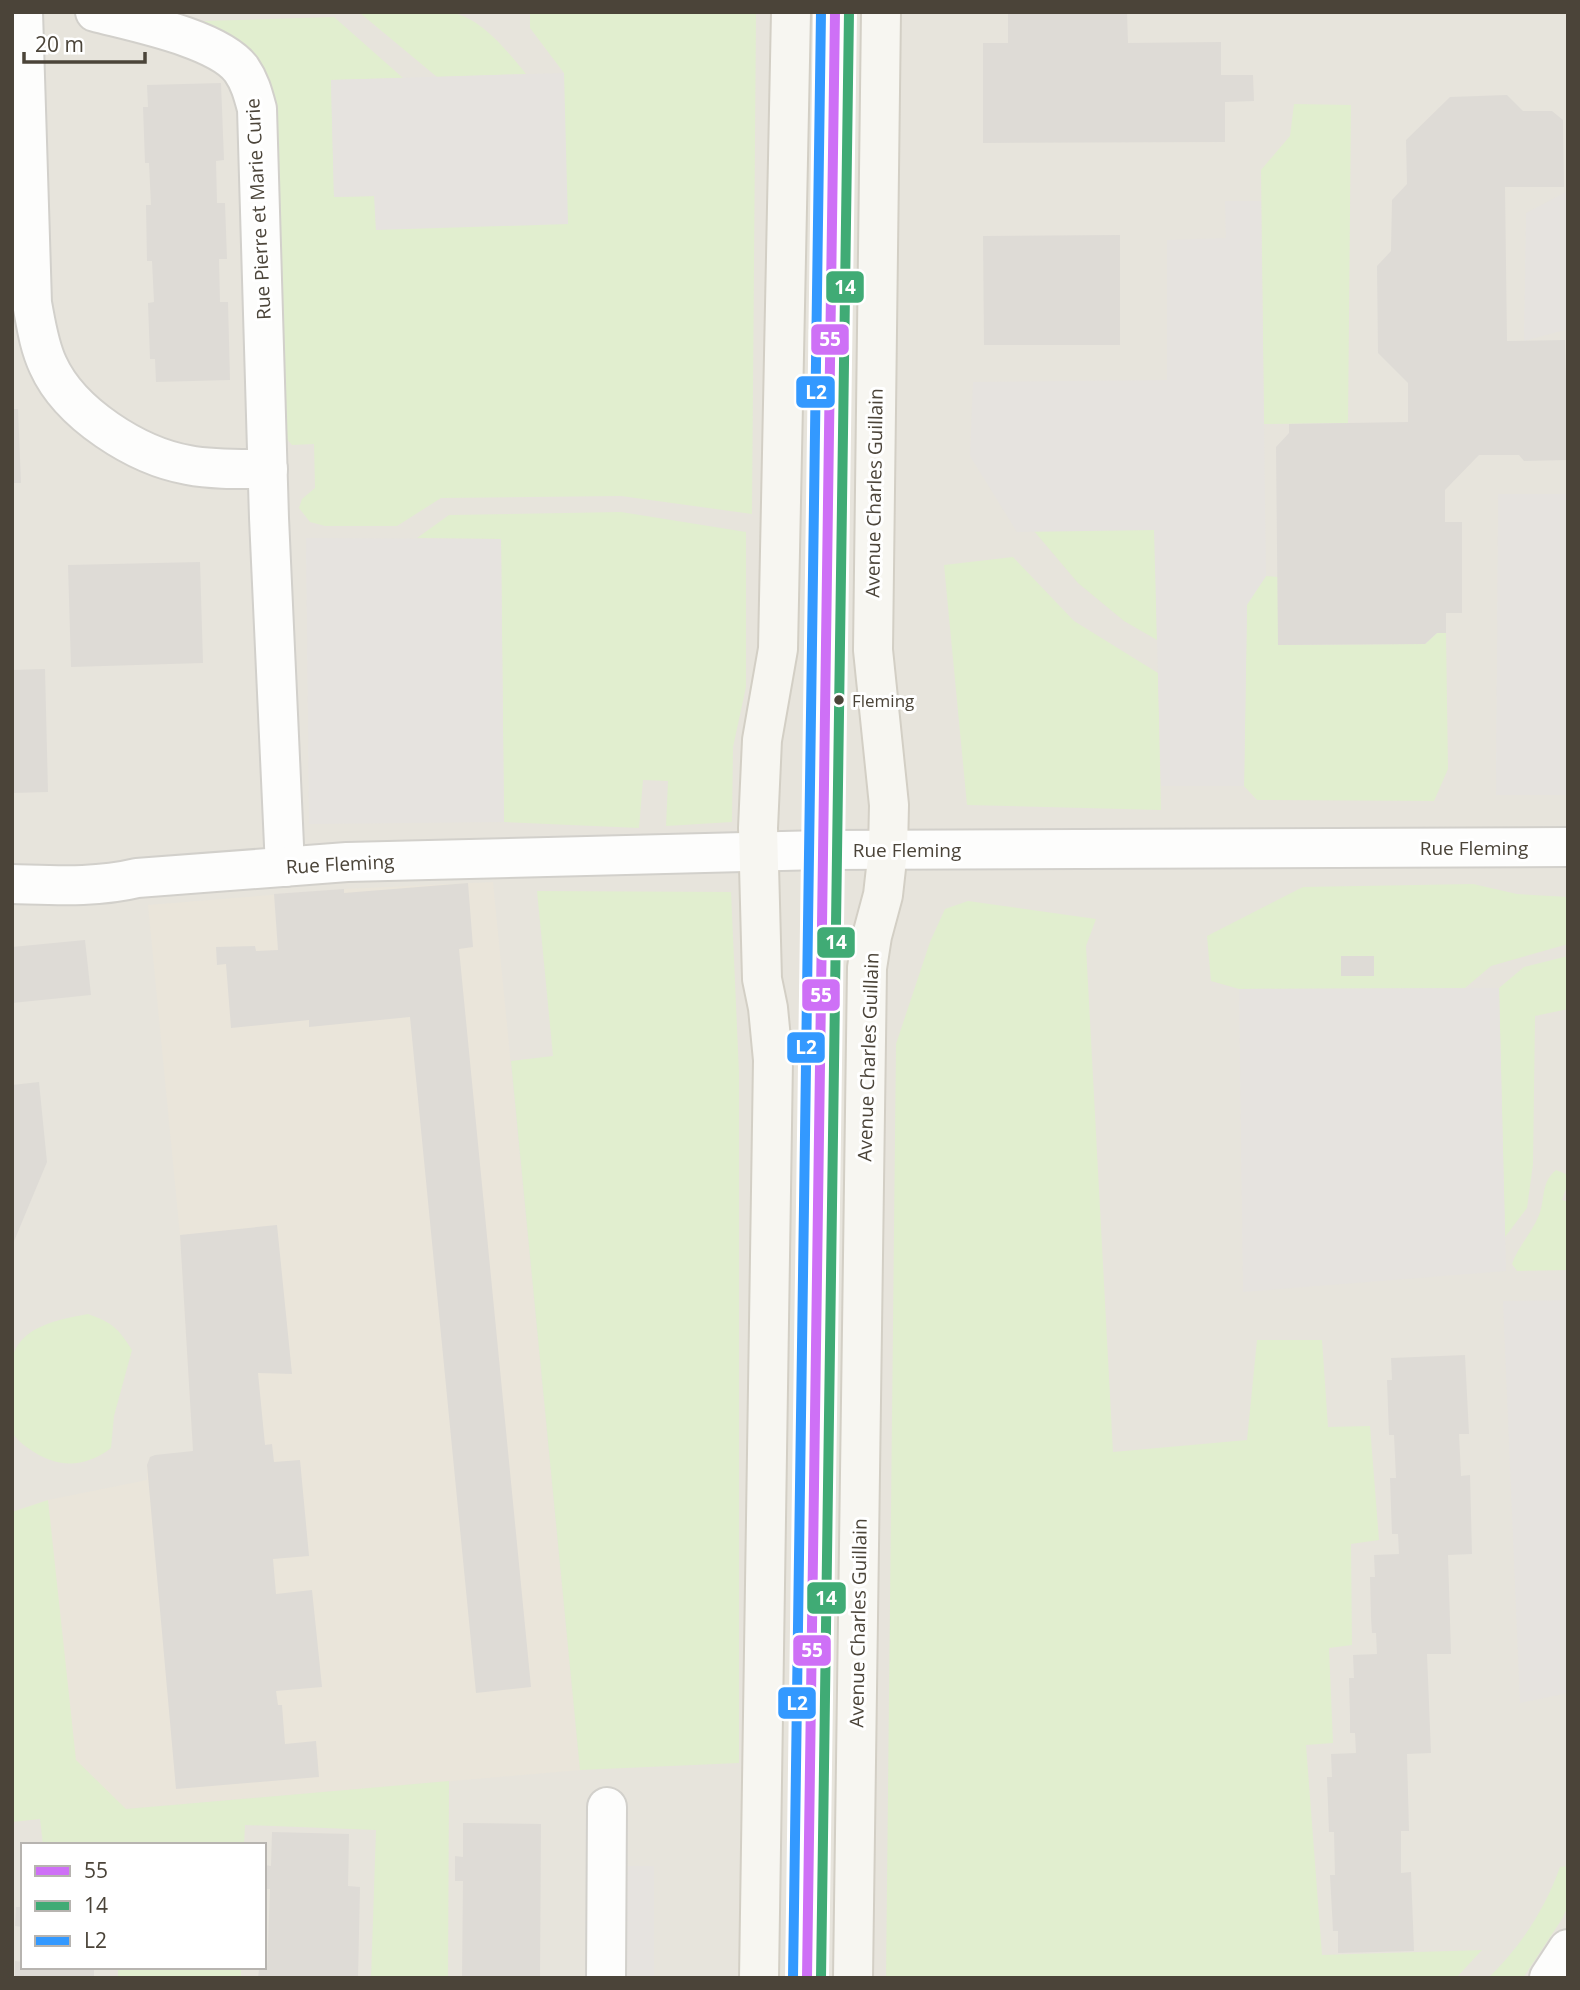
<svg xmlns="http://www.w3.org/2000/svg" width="1580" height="1990" viewBox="0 0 1580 1990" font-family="'Open Sans',sans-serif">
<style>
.residential{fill:#e7e4dc;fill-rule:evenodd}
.education{fill:#eae5da}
.green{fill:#e1eecf}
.parking{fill:#e6e3df}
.building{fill:#dedbd6}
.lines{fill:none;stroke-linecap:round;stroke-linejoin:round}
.street-casing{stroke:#d2d0cb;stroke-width:42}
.secondary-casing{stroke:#d3cfc5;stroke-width:42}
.street{stroke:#fdfdfc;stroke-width:38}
.secondary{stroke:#f7f6f1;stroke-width:38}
.bus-1-casing{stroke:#fff;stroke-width:16}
.bus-2-casing{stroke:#fff;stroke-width:16}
.bus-3-casing{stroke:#fff;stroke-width:16}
.bus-1{stroke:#ce70f6;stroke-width:10}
.bus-2{stroke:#40ab75;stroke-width:10}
.bus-3{stroke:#39f;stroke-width:10}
.bus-dot{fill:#4b4439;stroke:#fff;stroke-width:2.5}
.labels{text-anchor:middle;stroke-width:6;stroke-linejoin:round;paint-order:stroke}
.bus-label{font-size:17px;fill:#4b4439;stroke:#fff;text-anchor:start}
.street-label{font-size:19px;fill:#4b4439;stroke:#fff}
.line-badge{stroke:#fff;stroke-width:2.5}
.badge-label{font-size:19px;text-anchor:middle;font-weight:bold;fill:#fff}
</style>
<rect width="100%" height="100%" fill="#f4f2ee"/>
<!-- residential -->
<path class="residential" d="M12 12H1568V1978H12ZM23 1845H264V1967H23Z"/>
<!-- education -->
<polygon class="education" points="493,882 580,1770 126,1809 12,1822 12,1512 48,1500 147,1480 147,1465 150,1457 193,1451 180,1235 148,905 344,889"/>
<!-- green -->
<g class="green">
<path d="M382 12C404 12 430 9 452 13 482 18 508 52 526 74L437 77 360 13Z"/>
<polygon points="530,12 756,12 752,514 621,496 441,498 397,526 325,526 310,522 299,508 302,499 315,488 314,444 292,445 284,436 277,109 253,55 203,21 334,17 403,78 331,80 334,197 375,196 376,229 564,73 530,28"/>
<polygon points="1294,104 1351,105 1348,423 1264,424 1261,170 1290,136"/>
<polygon points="621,512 746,532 746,687 733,747 732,822 666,826 668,781 643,780 639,828 504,822 501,539 417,538 449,515"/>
<polygon points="1155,529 1157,640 1124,621 1078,583 1034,531"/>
<polygon points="1013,557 1074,621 1158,673 1161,810 967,805 944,565"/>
<polygon points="1266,576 1278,577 1279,645 1425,644 1437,633 1446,633 1448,769 1434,801 1257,800 1244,786 1247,604"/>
<polygon points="1473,884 1517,894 1568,897 1568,944 1491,966 1465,988 1239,989 1211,981 1207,936 1303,887"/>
<polygon points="537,891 731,892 739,1072 739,1763 580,1770 511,1061 553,1056"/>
<polygon points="968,901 1096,919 1086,946 1113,1452 1247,1440 1257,1340 1322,1340 1328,1427 1370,1426 1379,1540 1351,1544 1352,1645 1329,1648 1333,1743 1306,1745 1322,1955 1482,1950 1456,1978 886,1978 896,1044 930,942 945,909"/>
<polygon points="1568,956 1568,1009 1535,1016 1533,1164 1527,1208 1505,1237 1499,988 1524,967"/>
<path d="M1556 1170 1568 1175V1183L1562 1200 1568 1202V1270L1517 1271 1512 1264C1518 1246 1532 1233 1539 1215 1546 1197 1540 1184 1556 1170Z"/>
<path d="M88 1314C113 1323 118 1328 132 1350L114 1416 111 1448C84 1469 55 1468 28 1448 21 1443 16 1439 12 1432 12 1411 9 1379 12 1360 18 1326 61 1319 88 1314Z"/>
<polygon points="48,1500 76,1760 126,1809 449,1781 448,1978 371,1978 376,1830 245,1825 244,1845 43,1845 40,1819 12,1822 12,1512"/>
<path d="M1568 1866V1906L1562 1919 1523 1978H1488C1520 1948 1545 1909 1560 1867Z"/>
<rect x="118" y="1967" width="123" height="11"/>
</g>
<!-- parking -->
<g class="parking">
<polygon points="564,73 568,224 376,230 374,196 334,197 331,80"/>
<polygon points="1568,191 1568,329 1524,341 1526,213"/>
<polygon points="1225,201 1261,201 1266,576 1247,605 1244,786 1161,786 1154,530 1017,532 970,456 973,382 1167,380 1167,240 1226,238"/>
<polygon points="1498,494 1568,494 1568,795 1496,795"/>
<polygon points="306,538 501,539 504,822 309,824"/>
<polygon points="1499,988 1506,1271 1243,1292 1239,989"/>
<polygon points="1568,1300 1568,1693 1520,1703 1503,1301"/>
<rect x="621" y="1866" width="33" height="112"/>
</g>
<!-- building -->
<g class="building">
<polygon points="1008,12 1127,12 1128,43 1221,42 1221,75 1253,75 1254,101 1225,102 1225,142 983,143 983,43 1008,43"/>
<polygon points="221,83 224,160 216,161 217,203 225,203 227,259 219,259 220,302 228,302 230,380 156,382 155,359 150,359 148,303 154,302 152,261 147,261 146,205 151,205 149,163 145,163 143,107 148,107 147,85"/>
<polygon points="1507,95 1523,111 1552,111 1563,120 1564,187 1505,187 1507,341 1565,340 1568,460 1524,461 1519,455 1479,455 1445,490 1445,522 1462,522 1462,613 1446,613 1446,633 1437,633 1425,644 1278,645 1276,447 1289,433 1289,424 1408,422 1408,383 1378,353 1377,266 1391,251 1392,200 1407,184 1406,140 1450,97"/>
<polygon points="1120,235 1120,345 984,345 983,236"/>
<polygon points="12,409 18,409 21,483 12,483"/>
<polygon points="200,562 203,663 71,667 68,565"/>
<polygon points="45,669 48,792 12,793 12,670"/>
<polygon points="468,883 473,947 459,949 531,1687 476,1693 410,1017 309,1027 309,1020 231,1028 226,964 217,965 216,947 255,946 256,951 278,950 274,894 344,889 344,893"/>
<polygon points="85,940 91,995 12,1003 12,947"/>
<rect x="1341" y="956" width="33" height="20"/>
<polygon points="39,1082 47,1162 12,1246 12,1085"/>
<polygon points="277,1225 292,1374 258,1373 265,1445 272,1444 274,1462 300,1460 309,1556 273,1559 276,1594 312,1590 322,1687 276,1691 278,1705 282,1705 285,1744 316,1741 319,1777 176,1789 147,1465 150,1457 155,1455 193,1451 180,1235"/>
<polygon points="1465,1355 1469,1434 1459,1434 1461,1476 1470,1475 1472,1554 1448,1555 1451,1654 1427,1654 1431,1753 1407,1754 1409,1831 1401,1831 1401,1873 1411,1872 1414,1951 1338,1953 1338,1931 1333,1931 1330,1875 1335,1875 1334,1832 1329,1832 1327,1777 1332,1777 1331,1754 1356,1753 1355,1733 1350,1733 1350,1716 1349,1678 1354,1678 1353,1655 1377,1654 1376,1633 1372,1633 1371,1618 1370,1577 1375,1577 1374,1555 1399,1554 1398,1534 1392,1534 1390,1478 1396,1478 1394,1435 1389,1435 1387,1380 1392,1380 1391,1358"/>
<polygon points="463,1823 541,1824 540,1978 462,1978 463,1881 455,1881 455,1856 463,1857"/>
<polygon points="272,1832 349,1834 348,1886 360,1887 358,1978 258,1978 259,1970 267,1970 270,1889 264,1889 264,1865 271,1866"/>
<polygon points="16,1907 23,1907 23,1927 15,1926"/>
<polygon points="15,1961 23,1962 23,1967 94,1967 94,1978 15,1978"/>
</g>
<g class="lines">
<!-- street casing -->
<g class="street-casing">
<g id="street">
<path d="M23 12 32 303C36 324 39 346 48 365 70 414 137 456 188 465 214 470 242 469 268 469"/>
<path d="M95 12C133 22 217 38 241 69 250 82 253 94 257 109L269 518 285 867"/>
<path d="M12 884C53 885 96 888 137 878L347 862 823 850 1568 847"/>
<polyline points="606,1978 607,1807"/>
<polyline points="1549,1978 1568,1949"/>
</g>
</g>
<!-- secondary casing -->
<g class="secondary-casing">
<g id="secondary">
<polyline points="759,1978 773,1060 768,1008 762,979 758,828 762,740 778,649 791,12"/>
<polyline points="853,1978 867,968 872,936 883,895 888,850 889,805 873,650 881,12"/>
</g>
</g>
<!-- street -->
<use href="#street" class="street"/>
<!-- secondary -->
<use href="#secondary" class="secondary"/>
<!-- bus-1 casing -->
<g class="bus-1-casing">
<polyline id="bus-1" points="807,1978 835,12"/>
</g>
<!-- bus-2 casing -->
<g class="bus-2-casing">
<polyline id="bus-2" points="821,1978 849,12"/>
</g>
<!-- bus-3 casing -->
<g class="bus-3-casing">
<polyline id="bus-3" points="793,1978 821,12"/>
</g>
<!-- bus-1 -->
<use href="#bus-1" class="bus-1"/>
<!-- bus-2 -->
<use href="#bus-2" class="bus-2"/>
<!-- bus-3 -->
<use href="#bus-3" class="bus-3"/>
</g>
<!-- markers -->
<circle class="bus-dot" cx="839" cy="700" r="6"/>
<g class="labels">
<!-- bus labels -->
<g class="bus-label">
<text x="852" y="707">Fleming</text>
</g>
<!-- street labels -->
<g class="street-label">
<text transform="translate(258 209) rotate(-93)" y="7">Rue Pierre et Marie Curie</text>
<text transform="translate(874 493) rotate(-89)" y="7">Avenue Charles Guillain</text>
<text x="1474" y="855">Rue Fleming</text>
<text x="907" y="857">Rue Fleming</text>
<text transform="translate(340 864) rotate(-3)" y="7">Rue Fleming</text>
<text transform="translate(868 1057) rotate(-88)" y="7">Avenue Charles Guillain</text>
<text transform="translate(858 1623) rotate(-89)" y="7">Avenue Charles Guillain</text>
</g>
</g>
<g class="line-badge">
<rect x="825" y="270" width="40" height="34" rx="7" fill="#40ab75"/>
<rect x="810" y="323" width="40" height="33" rx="7" fill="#ce70f6"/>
<rect x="795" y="375" width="41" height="34" rx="7" fill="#39f"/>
<rect x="816" y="926" width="40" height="33" rx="7" fill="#40ab75"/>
<rect x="801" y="978" width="40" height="34" rx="7" fill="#ce70f6"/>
<rect x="786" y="1031" width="40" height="33" rx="7" fill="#39f"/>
<rect x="806" y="1581" width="41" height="34" rx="7" fill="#40ab75"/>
<rect x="792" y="1634" width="40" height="33" rx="7" fill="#ce70f6"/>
<rect x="777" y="1686" width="40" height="34" rx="7" fill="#39f"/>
</g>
<g class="badge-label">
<text x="845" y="294">14</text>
<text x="830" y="346">55</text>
<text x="816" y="399">L2</text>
<text x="836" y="949">14</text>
<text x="821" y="1002">55</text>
<text x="806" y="1054">L2</text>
<text x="826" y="1605">14</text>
<text x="812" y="1657">55</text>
<text x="797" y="1710">L2</text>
</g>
<!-- border -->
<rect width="1580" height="1990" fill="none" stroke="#4b4439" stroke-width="28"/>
<!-- legend -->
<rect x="21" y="1843" width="245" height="126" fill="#ffffff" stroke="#b7b4b0" stroke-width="2"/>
<rect x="35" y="1866" width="35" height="10" fill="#ce70f6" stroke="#b7b4b0" stroke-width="2"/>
<text x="84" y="1878" font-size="21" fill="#4b4439">55</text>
<rect x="35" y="1901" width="35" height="10" fill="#40ab75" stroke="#b7b4b0" stroke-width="2"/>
<text x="84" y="1913" font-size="21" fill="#4b4439">14</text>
<rect x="35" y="1936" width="35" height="10" fill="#3399ff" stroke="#b7b4b0" stroke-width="2"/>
<text x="84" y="1948" font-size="21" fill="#4b4439">L2</text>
<!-- scale -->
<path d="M24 52v10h121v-10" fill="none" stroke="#4b4439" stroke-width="3.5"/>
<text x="35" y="52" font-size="21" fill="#4b4439" stroke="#ffffff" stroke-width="5" paint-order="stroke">20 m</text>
</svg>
